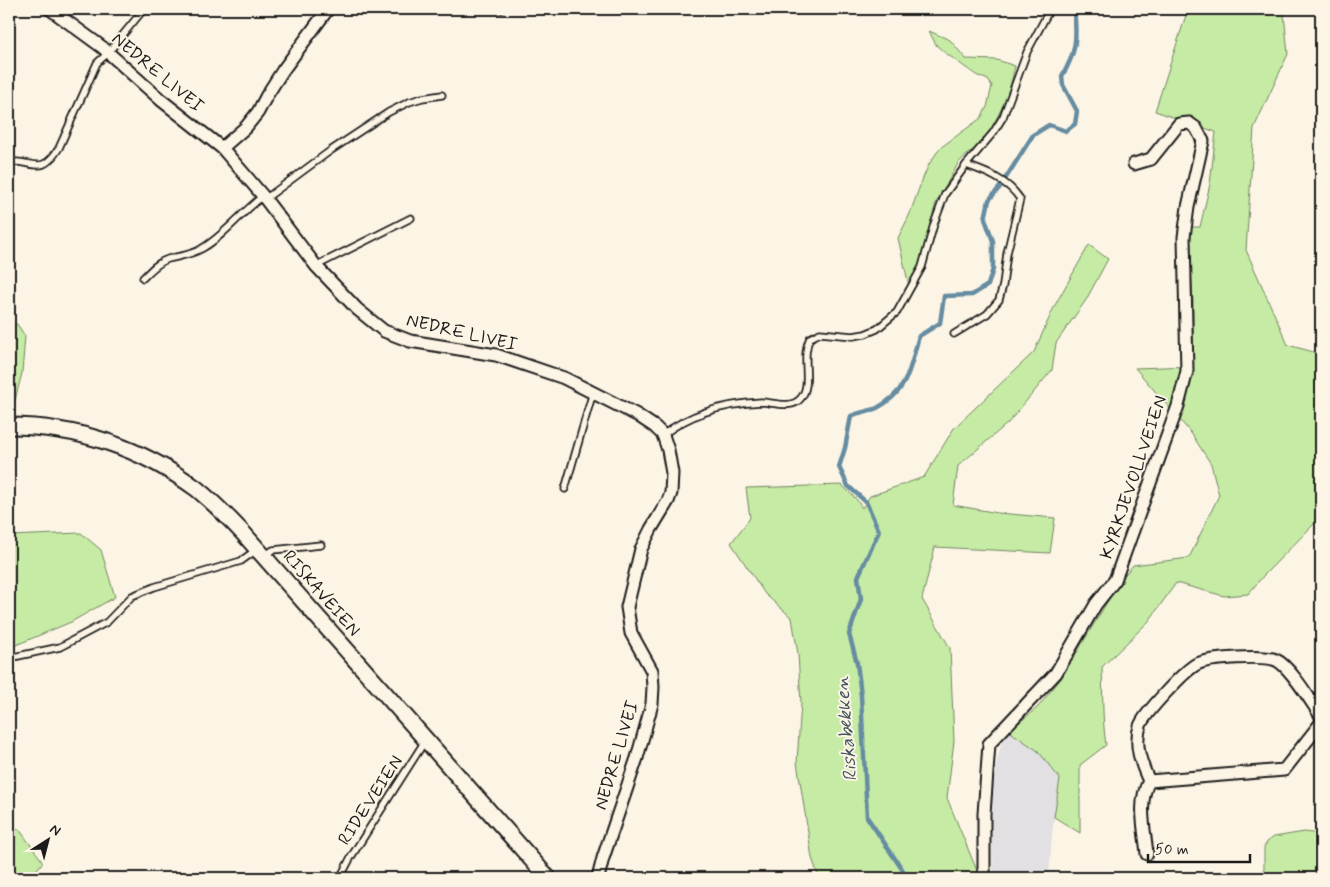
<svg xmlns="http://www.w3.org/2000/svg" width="1330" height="887" viewBox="0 0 1330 887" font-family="Mynerve,sans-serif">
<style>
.built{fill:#e2e0e3}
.green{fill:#c6eba5;stroke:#718460}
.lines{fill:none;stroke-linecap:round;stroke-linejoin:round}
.stream{stroke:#668ca1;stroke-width:4.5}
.service-casing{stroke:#1c1c1c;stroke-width:9}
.minor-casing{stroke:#1c1c1c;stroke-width:15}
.secondary-casing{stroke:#1c1c1c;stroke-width:19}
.service{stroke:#fcf5e5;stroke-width:5.5}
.minor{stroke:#fcf5e5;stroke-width:11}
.secondary{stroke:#fcf5e5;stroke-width:15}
.labels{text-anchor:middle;stroke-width:4;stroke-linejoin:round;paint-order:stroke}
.street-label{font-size:18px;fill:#1c1c1c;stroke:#fcf5e5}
.water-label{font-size:19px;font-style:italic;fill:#41545e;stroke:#fcf5e5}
</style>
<rect width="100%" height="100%" fill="#fcf5e5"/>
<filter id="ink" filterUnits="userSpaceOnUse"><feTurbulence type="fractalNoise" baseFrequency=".02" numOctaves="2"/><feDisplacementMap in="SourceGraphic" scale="10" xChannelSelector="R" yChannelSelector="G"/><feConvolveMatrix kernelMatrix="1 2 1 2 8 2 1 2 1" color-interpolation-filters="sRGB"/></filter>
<g filter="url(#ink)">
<!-- built -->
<polygon class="built" points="1009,731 1038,751 1060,779 1052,834 1049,878 993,878 991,788 1001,744"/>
<!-- green -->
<g class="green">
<path d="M1188 9H1287L1284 14 1288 54 1254 128 1246 250 1288 345 1321 354V517L1264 575 1248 594 1224 596 1176 583 1149 621 1102 667C1103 694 1102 718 1106 745L1080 765V833L1054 817 1060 779 1038 751 1009 731 1038 707 1062 677 1121 579 1133 565 1189 558 1219 495 1211 464 1191 433 1135 368 1193 366V301L1189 227H1200L1210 184 1216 132 1155 111Z"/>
<polygon points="929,31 950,40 966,59 997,60 1015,66 1008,96 991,129 976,147 959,162 936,203 917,271 909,286 898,238 909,216 921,183 929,164 940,148 981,118 987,107 992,86 988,80 976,75 944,52 936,45"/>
<polygon points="1089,245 1108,259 1086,300 1056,343 1052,370 1008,423 958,466 953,505 998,513 1055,518 1050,553 935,547 922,599 950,648 954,741 947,798 980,878 819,878 812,858 797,762 801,703 798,654 792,618 765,594 731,543 750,518 746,488 842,485 857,500 862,508 870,496 924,477 954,428 1034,352 1055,305"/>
<polygon points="17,324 25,336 22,373 13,408 9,410 9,325"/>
<polygon points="81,533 101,550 115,597 71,622 9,648 9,536"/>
<polygon points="19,829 43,862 30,878 9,878 9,831"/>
<polygon points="1304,832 1321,834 1321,878 1269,878 1264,871 1264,847 1268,841 1274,837"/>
</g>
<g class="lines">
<!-- stream -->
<path class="stream" d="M908 878 867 817 861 695 857 663 849 634 861 599 858 577 879 531 866 502 848 486 839 467 845 448 851 416C859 412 871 411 877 408 909 391 910 367 919 336L940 323 944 296 972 295 988 285 993 269V241L985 219 989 200 1000 187 1033 135 1049 125 1066 131 1075 124 1077 111 1063 85 1062 76C1077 52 1077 36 1074 9"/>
<!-- service casing -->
<g class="service-casing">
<g id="service">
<polyline points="501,9 502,9"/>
<path d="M9 162C34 160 41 177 59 148L97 63 108 53 144 9"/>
<polyline points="265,199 330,151 389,112 409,102 422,98 442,95"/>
<polyline points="316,266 411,218"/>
<path d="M143 278C150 271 158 262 168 259 179 256 191 255 201 249 223 237 242 212 263 196"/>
<path d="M954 334 987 314 999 300 1003 285 1007 253 1020 199C1008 180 986 172 966 165"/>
<path d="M663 435C690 413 726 404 761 402 773 402 792 410 801 398 813 383 800 357 810 338L820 333 853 336 865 334 877 329 897 312 922 267 934 224 945 194 966 165 993 133 1003 117 1027 52 1050 9"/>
<polyline points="565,489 593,392"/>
<polyline points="264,556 273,550 321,545"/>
<polyline points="9,658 60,647 107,622 132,596 154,587 241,561 256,550"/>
<polyline points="340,878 351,857 425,741"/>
</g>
</g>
<!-- minor casing -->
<g class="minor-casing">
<g id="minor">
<polyline points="50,9 102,47 161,100 222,148 263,196 316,266 357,309 384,331 410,341 496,355 564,378 637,415 655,427 663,435 668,450 672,473 671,493 668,501 651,529 641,549 627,607 631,633 652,671 653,687 652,704 637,758 603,858 598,878"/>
<polyline points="222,148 246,127 258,112 267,95 283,70 328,9"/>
<path d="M1149 781C1141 764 1134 745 1140 726 1144 714 1185 670 1197 664 1209 658 1264 655 1276 660 1290 666 1312 703 1321 716"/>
<path d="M1147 854C1145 831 1137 803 1149 781L1284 770 1321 723"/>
<polyline points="984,878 984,814 989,744 1056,673 1096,604 1115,580 1178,406 1187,371 1184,237 1188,207 1203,141 1196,128 1189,123 1179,124 1151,159 1134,164"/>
</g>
</g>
<!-- secondary casing -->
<g class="secondary-casing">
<path id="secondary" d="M9 426C77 426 142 448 197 489 214 503 229 518 244 534L548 878"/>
</g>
<!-- service -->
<use href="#service" class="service"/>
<!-- minor -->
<use href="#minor" class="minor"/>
<!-- secondary -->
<use href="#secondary" class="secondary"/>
</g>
</g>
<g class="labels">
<!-- street labels -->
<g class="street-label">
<text transform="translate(158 72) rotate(40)" y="6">NEDRE LIVEI</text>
<text transform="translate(462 332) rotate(13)" y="6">NEDRE LIVEI</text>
<text transform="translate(1133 477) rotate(-71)" y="6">KYRKJEVOLLVEIEN</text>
<text transform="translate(322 593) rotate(49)" y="6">RISKAVEIEN</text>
<text transform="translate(616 755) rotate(-73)" y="6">NEDRE LIVEI</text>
<text transform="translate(370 800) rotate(-57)" y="6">RIDEVEIEN</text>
</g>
<!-- water labels -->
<g class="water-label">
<text transform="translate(845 729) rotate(-95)" y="7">Riskabekken</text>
</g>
</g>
<!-- margin -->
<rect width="1330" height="887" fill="none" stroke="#fcf5e5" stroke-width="30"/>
<rect x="15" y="15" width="1300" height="857" fill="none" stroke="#1c1c1c" stroke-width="2" filter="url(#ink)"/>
<!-- north arrow -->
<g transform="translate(48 840) rotate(36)" stroke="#fcf5e5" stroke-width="4" paint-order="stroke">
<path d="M0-4L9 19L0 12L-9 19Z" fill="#1c1c1c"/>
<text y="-8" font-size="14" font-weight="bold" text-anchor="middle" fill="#1c1c1c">N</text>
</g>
<!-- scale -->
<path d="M1148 854v8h102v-8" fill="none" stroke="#1c1c1c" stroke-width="2.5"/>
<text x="1155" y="854" font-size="15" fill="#1c1c1c" stroke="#fcf5e5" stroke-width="4" paint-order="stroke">50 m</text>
</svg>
